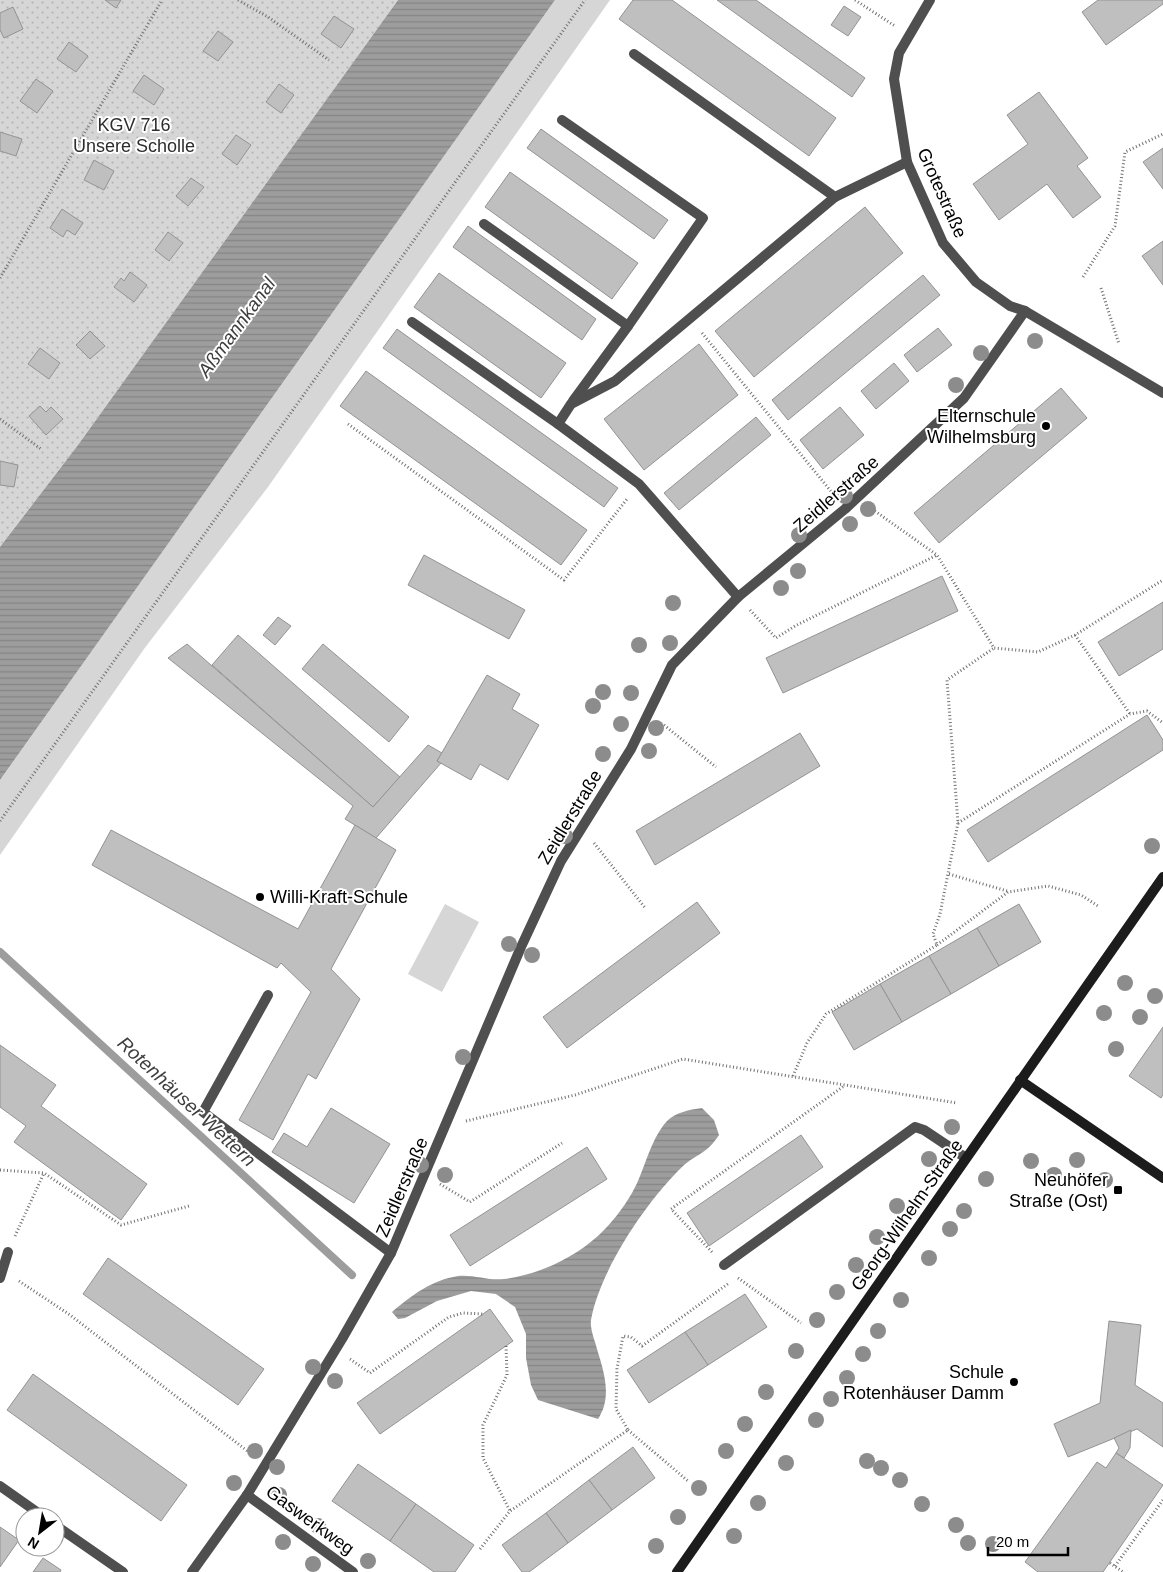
<svg xmlns="http://www.w3.org/2000/svg" width="1163" height="1572" viewBox="0 0 1163 1572" font-family="Helvetica,sans-serif">
<style>
.park{fill:#d6d6d6}
.garden{fill:url(#garden-dots)}
.water{fill:url(#water-rules)}
.lines{fill:none;stroke-linecap:round;stroke-linejoin:round}
.stream{stroke:#9d9d9d;stroke-width:8}
.building{fill:#bfbfbf;stroke:#939393}
.path{stroke:#717171;stroke-width:3;stroke-dasharray:1 2.5;stroke-linecap:butt}
.lane{stroke:#4f4f4f;stroke-width:10}
.street{stroke:#4f4f4f;stroke-width:10}
.secondary{stroke:#1c1c1c;stroke-width:10}
.tree{fill:#8c8c8c}
.poi-dot{fill:#000;stroke:#fff;stroke-width:2}
.labels{text-anchor:middle;stroke-width:4;stroke-linejoin:round;paint-order:stroke}
.park-label{font-size:18px;fill:#2d2d2d;stroke:#fff}
.street-label{font-size:18px;fill:#000;stroke:#fff}
.poi-label{font-size:18px;fill:#000;stroke:#fff;text-anchor:end}
.water-label{font-size:19px;font-style:italic;fill:#3e3e3e;stroke:#fff}
</style>
<defs>
<pattern id="garden-dots" width="8" height="8" patternUnits="userSpaceOnUse" patternTransform="scale(1.25)"><rect width="8" height="8" fill="#d6d6d6"/><path d="M2 2h.1M6 6h.1" fill="none" stroke="#b6b6b6" stroke-width="1.8" stroke-linecap="round"/></pattern>
<pattern id="water-rules" width="6" height="5" patternUnits="userSpaceOnUse" patternTransform="scale(1.25)"><rect width="6" height="5" fill="#9d9d9d"/><path d="M0 2.5h6" fill="none" stroke="#858585"/></pattern>
</defs>
<rect width="100%" height="100%" fill="#fff"/>
<!-- park -->
<g class="park">
<polygon points="555,0 610,0 268,487 144,649 0,855 0,780"/>
<polygon points="445,904 479,922 442,992 408,974"/>
</g>
<!-- garden -->
<polygon class="garden" points="0,0 398,0 78,445 0,547"/>
<!-- water -->
<g class="water">
<polygon points="398,0 555,0 0,780 0,547 78,445"/>
<path d="M702 1108 714 1120 719 1135C706 1155 697 1153 682 1167 646 1202 600 1270 591 1320 590 1326 593 1336 595 1342 602 1367 614 1395 598 1419L538 1400 531 1385 526 1358V1334L515 1307 496 1294 471 1291 437 1301 405 1318 398 1319 392 1312C412 1295 432 1280 458 1276 473 1274 489 1281 504 1279 538 1275 574 1258 599 1235 611 1224 624 1207 632 1193 645 1171 649 1141 667 1121 676 1112 689 1110 702 1108Z"/>
</g>
<g class="lines">
<!-- stream -->
<polyline class="stream" points="0,952 352,1275"/>
</g>
<!-- building -->
<g class="building">
<polygon points="105,0 121,0 116,8"/>
<polygon points="633,0 672,0 836,118 809,156 619,19"/>
<polygon points="717,0 756,0 865,78 852,97"/>
<polygon points="1098,0 1163,0 1163,4 1106,45 1082,12"/>
<polygon points="844,6 861,17 848,36 831,25"/>
<polygon points="13,7 23,29 4,38 0,30 0,13"/>
<polygon points="334,16 354,29 341,48 321,34"/>
<polygon points="218,31 233,42 218,61 203,51"/>
<polygon points="69,42 88,56 76,72 57,59"/>
<polygon points="144,75 164,89 154,105 133,91"/>
<polygon points="36,79 53,91 37,113 20,101"/>
<polygon points="279,84 294,95 281,113 266,102"/>
<polygon points="1039,92 1088,158 1077,166 1101,197 1073,218 1047,184 999,220 973,184 1028,144 1007,115"/>
<polygon points="541,129 668,220 654,239 527,148"/>
<polygon points="0,132 22,139 16,156 0,151"/>
<polygon points="236,135 251,145 237,165 222,154"/>
<polygon points="1163,148 1163,189 1143,162"/>
<polygon points="94,160 114,171 104,190 84,180"/>
<polygon points="510,172 638,263 612,299 485,207"/>
<polygon points="191,178 204,187 188,206 176,196"/>
<polygon points="865,207 903,253 754,377 715,331"/>
<polygon points="62,209 83,223 75,235 67,230 63,237 50,228"/>
<polygon points="468,226 596,319 582,340 453,247"/>
<polygon points="168,232 183,243 169,261 155,250"/>
<polygon points="1163,241 1163,285 1142,256"/>
<polygon points="130,272 147,285 134,302 114,287 121,278 124,281"/>
<polygon points="439,273 566,363 541,398 414,307"/>
<polygon points="923,275 940,295 788,420 772,400"/>
<polygon points="938,328 952,345 917,372 904,355"/>
<polygon points="397,329 618,488 604,507 383,348"/>
<polygon points="90,331 105,346 90,359 76,345"/>
<polygon points="699,344 738,395 644,470 604,419"/>
<polygon points="40,348 60,363 49,379 28,364"/>
<polygon points="894,363 909,381 876,409 861,391"/>
<polygon points="366,371 587,530 561,565 340,406"/>
<polygon points="1061,388 1087,418 939,543 914,513"/>
<polygon points="40,406 46,412 51,407 63,419 46,435 29,416"/>
<polygon points="840,407 864,435 823,469 800,440"/>
<polygon points="756,417 771,435 679,510 664,493"/>
<polygon points="0,461 18,465 14,487 0,485"/>
<polygon points="424,555 525,610 509,639 408,585"/>
<polygon points="942,576 958,611 783,693 766,658"/>
<polygon points="1163,602 1163,649 1119,676 1098,642"/>
<polygon points="278,617 291,626 275,645 263,635"/>
<polygon points="238,635 400,777 373,807 212,665"/>
<polygon points="187,644 373,807 428,745 442,753 437,761 441,763 376,838 345,819 353,806 168,658"/>
<polygon points="323,644 409,717 389,742 302,669"/>
<polygon points="487,675 520,694 512,709 539,725 508,780 480,764 471,780 437,761"/>
<polygon points="1147,715 1163,740 1163,750 988,862 967,830"/>
<polygon points="800,733 820,766 655,865 636,831"/>
<polygon points="355,825 396,850 331,969 360,999 316,1079 308,1074 273,1140 239,1120 311,992 281,963 277,968 92,865 111,830 298,929"/>
<polygon points="697,902 720,933 567,1048 543,1017"/>
<polygon points="1019,904 1041,942 999,966 977,928"/>
<polygon points="977,928 999,966 951,994 929,956"/>
<polygon points="929,956 951,994 902,1022 880,984"/>
<polygon points="880,984 902,1022 854,1050 832,1012"/>
<polygon points="1163,1027 1163,1095 1161,1098 1129,1076"/>
<polygon points="0,1045 56,1085 41,1106 147,1184 121,1220 14,1142 26,1126 0,1107"/>
<polygon points="331,1108 390,1144 354,1203 272,1152 284,1133 307,1147"/>
<polygon points="801,1135 823,1167 709,1246 687,1213"/>
<polygon points="587,1147 607,1179 470,1266 450,1235"/>
<polygon points="108,1258 264,1369 238,1405 83,1294"/>
<polygon points="745,1294 767,1327 708,1365 685,1332"/>
<polygon points="490,1309 513,1341 380,1434 357,1403"/>
<polygon points="1109,1321 1141,1325 1135,1385 1163,1403 1163,1447 1137,1429 1068,1457 1054,1424 1100,1403"/>
<polygon points="685,1332 708,1365 649,1403 627,1370"/>
<polygon points="33,1374 187,1485 161,1521 7,1410"/>
<polygon points="1131,1430 1130,1448 1124,1458 1116,1453 1119,1448 1114,1438"/>
<polygon points="633,1447 655,1478 612,1510 589,1480"/>
<polygon points="1116,1453 1163,1485 1103,1572 1038,1572 1025,1562 1097,1462 1106,1468"/>
<polygon points="358,1464 416,1504 390,1541 332,1501"/>
<polygon points="589,1480 612,1510 568,1543 546,1513"/>
<polygon points="416,1504 474,1545 455,1572 434,1572 390,1541"/>
<polygon points="546,1513 568,1543 529,1572 522,1572 502,1545"/>
<polygon points="0,1527 19,1540 0,1567"/>
<polygon points="43,1558 61,1570 60,1572 33,1572"/>
</g>
<g class="lines">
<!-- path -->
<g class="path">
<polyline points="238,0 268,17 329,60"/>
<polyline points="855,0 895,26"/>
<polyline points="1083,277 1115,226 1125,152 1163,134"/>
<polyline points="0,278 162,0"/>
<polyline points="1101,288 1119,344"/>
<polyline points="702,333 834,495"/>
<polyline points="0,419 41,449"/>
<polyline points="348,424 564,580 627,499"/>
<polyline points="872,509 937,555 994,648 1038,652 1075,635 1163,580"/>
<polyline points="750,610 776,638 795,626 937,555"/>
<polyline points="1075,635 1130,714"/>
<polyline points="664,725 716,767"/>
<polyline points="0,821 585,0"/>
<polyline points="958,823 1130,714 1147,711 1163,723"/>
<polyline points="594,843 646,909"/>
<polyline points="949,874 1007,891"/>
<polyline points="937,945 1008,892 1048,886 1081,895 1098,906"/>
<polyline points="793,1076 807,1043 826,1014 937,945 933,934 940,914 958,823 947,680 994,648"/>
<polyline points="466,1121 575,1095 683,1059 957,1103"/>
<polyline points="0,1170 44,1173 121,1225 189,1206"/>
<polyline points="440,1184 470,1202 562,1143"/>
<polyline points="15,1236 44,1173"/>
<polyline points="712,1252 671,1209 844,1086"/>
<polyline points="738,1278 801,1323"/>
<polyline points="19,1281 70,1315 250,1453"/>
<polyline points="506,1346 507,1375 483,1425 483,1458 510,1511"/>
<polyline points="350,1359 370,1373 449,1317 463,1313 483,1314"/>
<polyline points="628,1430 688,1481"/>
<polyline points="480,1549 510,1511 628,1430 616,1409 617,1369 623,1336 631,1337 642,1346 729,1283"/>
<polyline points="1110,1563 1123,1572"/>
<polyline points="1115,1566 1163,1500"/>
</g>
<!-- lane -->
<g class="lane">
<polyline points="634,54 835,197 907,162"/>
<polyline points="562,120 703,218 628,326"/>
<polyline points="484,224 628,326 573,401"/>
<polyline points="412,322 558,424 571,404 615,381 835,197"/>
<polyline points="558,424 639,484 738,597"/>
<polyline points="268,995 203,1112 391,1253"/>
<polyline points="724,1265 915,1127 924,1130 966,1158"/>
</g>
<!-- street -->
<g class="street">
<polyline points="930,0 899,53 894,79 907,162 943,243 976,282 1010,306 1025,311"/>
<polyline points="0,1278 8,1252"/>
<polyline points="0,1486 44,1517"/>
<polyline points="247,1495 353,1572"/>
<polyline points="55,1525 123,1572"/>
<polyline points="192,1572 247,1495 342,1339 391,1253 521,947 561,861 631,749 672,665 738,597 845,509 964,398 1025,311 1163,393"/>
</g>
<!-- secondary -->
<g class="secondary">
<polyline points="1020,1080 1163,1178"/>
<polyline points="677,1572 1163,877"/>
</g>
</g>
<!-- trees -->
<g class="tree">
<circle cx="1035" cy="341" r="8"/>
<circle cx="981" cy="353" r="8"/>
<circle cx="956" cy="385" r="8"/>
<circle cx="845" cy="496" r="8"/>
<circle cx="868" cy="509" r="8"/>
<circle cx="850" cy="524" r="8"/>
<circle cx="799" cy="535" r="8"/>
<circle cx="798" cy="571" r="8"/>
<circle cx="781" cy="588" r="8"/>
<circle cx="673" cy="603" r="8"/>
<circle cx="670" cy="643" r="8"/>
<circle cx="639" cy="645" r="8"/>
<circle cx="603" cy="692" r="8"/>
<circle cx="631" cy="693" r="8"/>
<circle cx="593" cy="706" r="8"/>
<circle cx="621" cy="724" r="8"/>
<circle cx="656" cy="728" r="8"/>
<circle cx="649" cy="751" r="8"/>
<circle cx="603" cy="754" r="8"/>
<circle cx="565" cy="836" r="8"/>
<circle cx="1152" cy="846" r="8"/>
<circle cx="509" cy="944" r="8"/>
<circle cx="532" cy="955" r="8"/>
<circle cx="1125" cy="983" r="8"/>
<circle cx="1155" cy="996" r="8"/>
<circle cx="1104" cy="1013" r="8"/>
<circle cx="1140" cy="1017" r="8"/>
<circle cx="1116" cy="1049" r="8"/>
<circle cx="463" cy="1057" r="8"/>
<circle cx="952" cy="1127" r="8"/>
<circle cx="929" cy="1159" r="8"/>
<circle cx="1077" cy="1160" r="8"/>
<circle cx="1031" cy="1161" r="8"/>
<circle cx="421" cy="1165" r="8"/>
<circle cx="445" cy="1175" r="8"/>
<circle cx="1054" cy="1175" r="8"/>
<circle cx="986" cy="1179" r="8"/>
<circle cx="1105" cy="1180" r="8"/>
<circle cx="897" cy="1206" r="8"/>
<circle cx="964" cy="1211" r="8"/>
<circle cx="950" cy="1229" r="8"/>
<circle cx="877" cy="1237" r="8"/>
<circle cx="929" cy="1258" r="8"/>
<circle cx="856" cy="1265" r="8"/>
<circle cx="837" cy="1292" r="8"/>
<circle cx="901" cy="1300" r="8"/>
<circle cx="817" cy="1320" r="8"/>
<circle cx="878" cy="1331" r="8"/>
<circle cx="796" cy="1351" r="8"/>
<circle cx="863" cy="1354" r="8"/>
<circle cx="313" cy="1367" r="8"/>
<circle cx="847" cy="1378" r="8"/>
<circle cx="335" cy="1381" r="8"/>
<circle cx="766" cy="1392" r="8"/>
<circle cx="831" cy="1399" r="8"/>
<circle cx="816" cy="1420" r="8"/>
<circle cx="745" cy="1424" r="8"/>
<circle cx="255" cy="1451" r="8"/>
<circle cx="726" cy="1451" r="8"/>
<circle cx="867" cy="1461" r="8"/>
<circle cx="786" cy="1463" r="8"/>
<circle cx="277" cy="1467" r="8"/>
<circle cx="881" cy="1468" r="8"/>
<circle cx="900" cy="1480" r="8"/>
<circle cx="234" cy="1483" r="8"/>
<circle cx="699" cy="1488" r="8"/>
<circle cx="279" cy="1495" r="8"/>
<circle cx="758" cy="1503" r="8"/>
<circle cx="922" cy="1504" r="8"/>
<circle cx="678" cy="1517" r="8"/>
<circle cx="956" cy="1525" r="8"/>
<circle cx="318" cy="1526" r="8"/>
<circle cx="734" cy="1536" r="8"/>
<circle cx="283" cy="1542" r="8"/>
<circle cx="968" cy="1543" r="8"/>
<circle cx="993" cy="1544" r="8"/>
<circle cx="656" cy="1546" r="8"/>
<circle cx="368" cy="1561" r="8"/>
<circle cx="313" cy="1564" r="8"/>
</g>
<!-- markers -->
<g class="poi-dot">
<circle cx="1046" cy="426" r="5"/>
<circle cx="260" cy="897" r="5"/>
<rect x="1113" y="1185" width="10" height="10" rx="2.5"/>
<circle cx="1014" cy="1382" r="5"/>
</g>
<g class="labels">
<!-- park labels -->
<g class="park-label">
<text x="134" y="131">KGV 716<tspan x="134" dy="21">Unsere Scholle</tspan></text>
</g>
<!-- street labels -->
<g class="street-label">
<text transform="translate(942 193) rotate(66)" y="6">Grotestraße</text>
<text transform="translate(836 494) rotate(-41)" y="6">Zeidlerstraße</text>
<text transform="translate(570 817) rotate(-59)" y="6">Zeidlerstraße</text>
<text transform="translate(402 1187) rotate(-67)" y="6">Zeidlerstraße</text>
<text transform="translate(907 1215) rotate(-55)" y="6">Georg-Wilhelm-Straße</text>
<text transform="translate(310 1520) rotate(36)" y="6">Gaswerkweg</text>
</g>
<!-- poi labels -->
<g class="poi-label">
<text x="1036" y="422">Elternschule<tspan x="1036" dy="21">Wilhelmsburg</tspan></text>
<text x="270" y="903" text-anchor="start">Willi-Kraft-Schule</text>
<text x="1108" y="1186">Neuhöfer<tspan x="1108" dy="21">Straße (Ost)</tspan></text>
<text x="1004" y="1378">Schule<tspan x="1004" dy="21">Rotenhäuser Damm</tspan></text>
</g>
<!-- water labels -->
<g class="water-label">
<text transform="translate(236 327) rotate(-54)" y="7">Aßmannkanal</text>
<text transform="translate(187 1101) rotate(43)" y="7">Rotenhäuser Wettern</text>
</g>
</g>
<!-- north arrow -->
<g transform="translate(40 1532) rotate(211)"><circle r="24" fill="#ffffff" stroke="#999999"/>
<path d="M0-4L9 19L0 12L-9 19Z" fill="#000000"/>
<text y="-8" font-size="14" font-weight="bold" text-anchor="middle" fill="#000000">N</text>
</g>
<!-- scale -->
<path d="M988 1547v8h80v-8" fill="none" stroke="#000000" stroke-width="2.5"/>
<text x="996" y="1547" font-size="15" fill="#000000" stroke="#ffffff" stroke-width="4" paint-order="stroke">20 m</text>
</svg>
